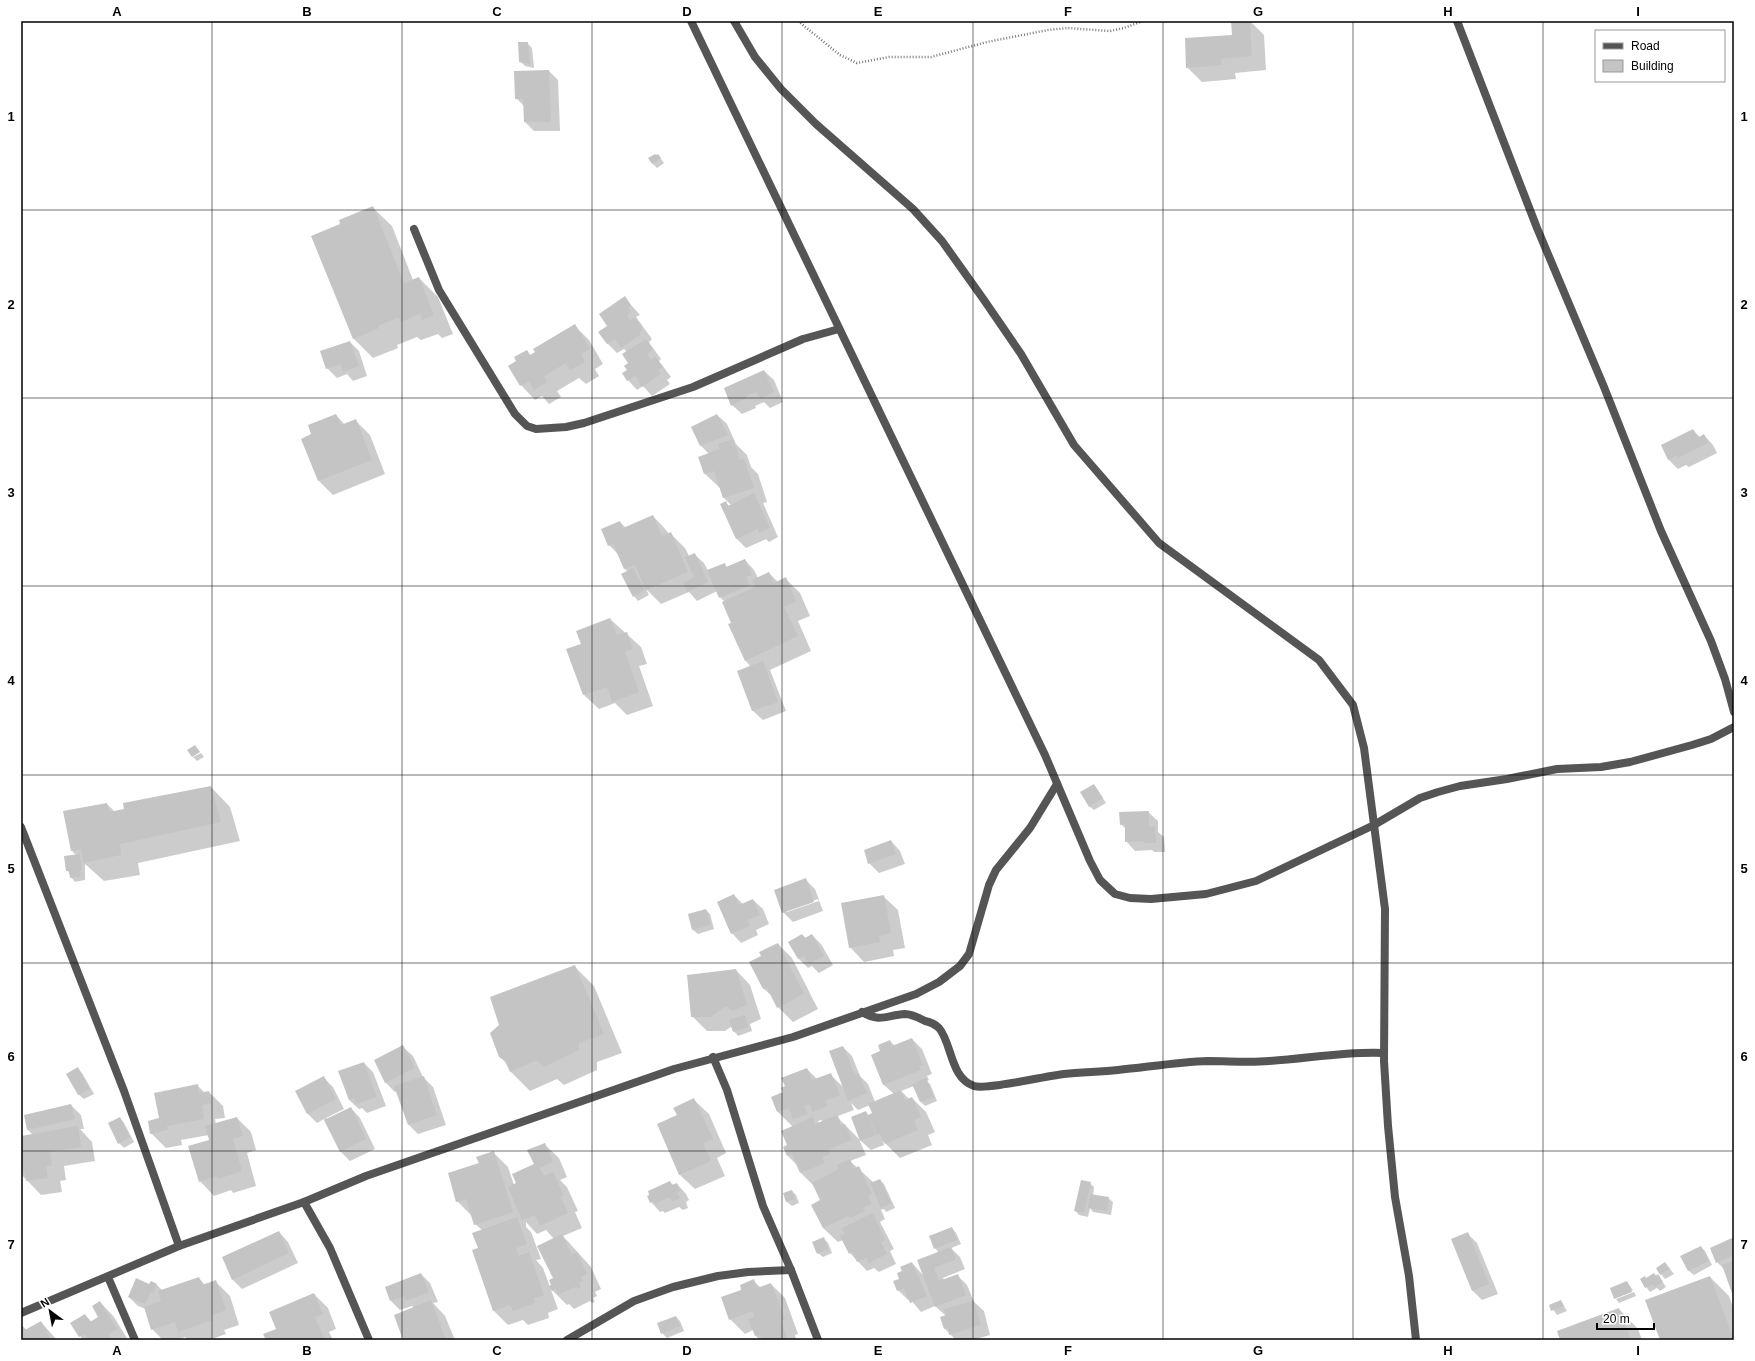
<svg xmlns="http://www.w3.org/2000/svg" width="1755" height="1361" viewBox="0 0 1755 1361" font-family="Arial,sans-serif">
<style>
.shadow{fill:#0003;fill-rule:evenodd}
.building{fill:#c4c4c4}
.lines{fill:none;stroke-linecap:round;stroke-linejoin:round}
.path{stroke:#777;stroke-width:2.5;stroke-dasharray:1 2;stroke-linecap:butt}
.street{stroke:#555;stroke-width:8}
.grid{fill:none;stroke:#000;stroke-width:1;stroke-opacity:0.55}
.neatline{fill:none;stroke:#000;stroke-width:1.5}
.grid-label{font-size:13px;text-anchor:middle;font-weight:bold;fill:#000}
</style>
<rect width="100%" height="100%" fill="#fff"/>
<!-- shadow -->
<g class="shadow">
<polygon points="1244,21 1250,21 1264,35 1266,70 1235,73 1236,79 1202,82 1187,67 1233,36"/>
<polygon points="527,43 532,48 534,68 525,66 520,61"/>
<polygon points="549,71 558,80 560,131 534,131 525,122 525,107 516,98"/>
<polygon points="658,155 664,163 657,168 652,163"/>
<polygon points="372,207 392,226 413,280 419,278 438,297 453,334 442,338 438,334 421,340 417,337 397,345 398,348 373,358 354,339 341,224"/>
<polygon points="625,298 640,315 636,317 652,339 649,342 650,344 661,359 659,361 671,377 667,380 670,384 652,396 643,386 637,390 628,380 629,363 627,352 624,349 617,353 608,344 600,332 608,326"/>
<polygon points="575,326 589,340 603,364 595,369 599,376 586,384 579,378 557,391 561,397 549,404 542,396 535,400 521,385 517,362 527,351 531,356"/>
<polygon points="350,342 359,351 367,376 353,381 347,374 337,378 327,368"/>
<polygon points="764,371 774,380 783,402 770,408 764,402 755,406 756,408 742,414 732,405"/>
<polygon points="336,415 345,425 356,421 370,435 385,474 333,495 319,481 313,435"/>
<polygon points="717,415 727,424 736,444 747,455 751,467 758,474 767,502 763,503 778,537 769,542 766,539 746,548 737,539 721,505 726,503 729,506 731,505 723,497 720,488 705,474 699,457 709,454 701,446"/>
<polygon points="1693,430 1700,437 1704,435 1713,445 1717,453 1689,467 1686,465 1678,469 1668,459"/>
<polygon points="653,516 667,531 669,534 671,534 685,548 689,556 694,554 704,563 708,571 724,564 728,568 745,560 754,570 758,578 769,573 778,582 786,579 800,593 810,616 798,621 811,651 770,670 786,711 763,720 753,711 738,672 751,667 745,660 725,602 720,597 717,591 697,601 689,592 661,604 646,589 649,595 638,601 634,596 628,572 625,569 619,555 609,545 620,522 626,528"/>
<polygon points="610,619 641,647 647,664 639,666 653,706 627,715 615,703 599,709 584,695 568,650 582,644"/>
<polygon points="201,753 204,757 197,761 193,757"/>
<polygon points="1094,785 1106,803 1094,810 1089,806"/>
<polygon points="211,787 230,807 240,841 138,863 140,875 104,881 85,864 85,880 75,882 71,877 70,874 67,870 77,856 72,851 107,804 115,812"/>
<polygon points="1148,812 1158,821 1158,832 1164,837 1165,852 1154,852 1152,850 1135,851 1126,841 1126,829 1121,824"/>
<polygon points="891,841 900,851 905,864 879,873 869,863"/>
<path d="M806 880 815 889 823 911 793 922 783 912ZM818 899 819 901 787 912V910Z"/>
<polygon points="734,895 743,904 753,900 763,909 769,924 756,930 758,935 741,943 732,933"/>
<polygon points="883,896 898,910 905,948 893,950 894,956 864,962 850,947"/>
<polygon points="706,910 710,914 714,929 698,934 693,930"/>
<polygon points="802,935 806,938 812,935 821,944 833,965 819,973 812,966 808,968 799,959 790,942"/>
<polygon points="778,944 792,958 818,1009 793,1022 778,1007 774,998 764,989 762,956"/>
<polygon points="574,966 594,986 622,1053 597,1062 597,1070 564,1085 557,1079 530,1091 511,1072 507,1064 500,1056"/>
<polygon points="736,970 750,985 761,1019 750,1024 752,1031 738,1036 734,1031 732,1026 725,1031 707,1031 692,1016"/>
<path d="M912 1039 922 1049 932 1074 927 1076 929 1080 927 1081 930 1084 937 1101 925 1106 921 1102 914 1086 901 1091 909 1099 912 1098 926 1112 935 1132 928 1135 932 1145 900 1158 883 1141 884 1145 871 1150 861 1141 852 1118 866 1112 869 1116 873 1114 870 1105 858 1110 851 1103 854 1110 838 1116 840 1120 859 1139 866 1155 850 1161 873 1182 880 1180 884 1184 895 1208 886 1212 884 1209 881 1210 885 1219 880 1222 894 1249 890 1251 896 1264 879 1272 874 1268 867 1271 850 1253 843 1240 838 1242 823 1228 812 1205 822 1200 815 1187 801 1173 798 1166 788 1156 785 1147 788 1146 793 1127 778 1112 772 1097 784 1092 807 1069 817 1079 830 1074 843 1087V1047L852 1056 860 1076 868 1084 875 1102 894 1094 884 1085 872 1055 882 1051 890 1041 895 1046ZM821 1120 824 1122 819 1124 818 1121Z"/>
<polygon points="403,1047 413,1056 423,1077 433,1087 446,1125 418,1134 409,1125 397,1091 395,1092 386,1083 375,1061"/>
<polygon points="364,1063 373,1072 386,1106 367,1113 362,1108 359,1109 349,1100"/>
<polygon points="77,1069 82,1073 94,1094 84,1099 79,1095 68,1075"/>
<polygon points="324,1078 333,1087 344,1109 326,1118 327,1120 351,1108 360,1118 375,1149 350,1161 341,1152 324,1119 317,1123 307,1113"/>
<polygon points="197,1085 205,1093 209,1092 223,1106 225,1118 215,1119 216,1124 237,1118 251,1132 256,1150 247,1153 256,1186 233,1193 231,1190 214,1196 200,1181 211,1140 209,1135 181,1140 182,1145 166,1148 151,1133 160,1119"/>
<polygon points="694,1100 709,1114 726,1153 717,1158 725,1176 695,1189 680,1175 658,1124 678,1116"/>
<polygon points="71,1105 81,1115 84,1129 80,1129 92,1142 95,1161 64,1166 66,1180 60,1181 62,1192 41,1195 21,1174 21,1137 33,1135 28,1130"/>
<polygon points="120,1118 124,1123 134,1142 124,1148 119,1143"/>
<polygon points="544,1144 559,1158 567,1177 560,1180 567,1187 578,1211 575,1212 582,1228 563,1236 591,1267 601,1289 595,1292 597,1296 593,1298 595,1302 592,1303 590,1301 574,1309 569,1304 567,1305 550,1288 554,1278 554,1239 546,1230 537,1234 526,1222 526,1227 531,1232 541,1259 536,1260 543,1268 558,1309 548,1313 549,1318 528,1325 523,1320 508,1325 494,1311 473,1251 479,1249 482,1230 475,1224 472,1216 457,1201 480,1164 493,1152 508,1167 514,1185 535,1165"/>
<polygon points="670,1182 674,1186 677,1184 686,1194 689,1200 686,1202 688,1208 683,1210 679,1207 665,1213 663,1211 660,1212 651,1202"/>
<polygon points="1090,1183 1094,1187 1093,1196 1108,1198 1113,1202 1111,1215 1093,1212 1090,1208 1088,1217 1079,1215 1075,1210"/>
<polygon points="792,1191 796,1195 799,1203 792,1206 787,1202 785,1194"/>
<polygon points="952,1228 956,1233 961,1244 951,1248 960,1257 965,1269 943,1278 944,1280 957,1275 967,1285 974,1302 984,1311 990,1335 973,1340 956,1340 945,1329 941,1318 946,1316 935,1306 921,1312 910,1299 908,1300 898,1290 903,1272 912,1263 923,1275 939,1253 935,1248"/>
<polygon points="279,1232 288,1242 298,1263 242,1289 232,1279"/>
<polygon points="1467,1233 1477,1243 1498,1294 1482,1300 1473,1291"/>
<polygon points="823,1238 828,1243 832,1253 823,1257 818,1253"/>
<polygon points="1734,1238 1734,1297 1724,1269 1717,1262"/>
<polygon points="1701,1247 1705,1251 1712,1265 1694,1275 1689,1271 1682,1257"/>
<polygon points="1665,1263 1674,1274 1665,1279 1661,1274"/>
<polygon points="421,1274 430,1283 438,1302 433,1303 445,1316 455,1340 404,1340 414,1308 412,1306 400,1310 391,1301 386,1287"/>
<polygon points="1658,1275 1666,1287 1660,1291 1657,1288 1650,1292 1641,1280"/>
<polygon points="1710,1277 1729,1296 1734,1310 1734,1340 1661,1340"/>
<polygon points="199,1278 205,1285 215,1281 230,1296 239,1325 224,1330 226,1334 209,1340 188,1340 185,1337 177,1340 163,1340 152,1329 146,1309 138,1306 129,1297 149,1285 157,1285 163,1291"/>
<polygon points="754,1281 761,1288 771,1284 785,1298 798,1334 795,1335 796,1340 760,1340 756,1336 753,1330 745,1334 730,1319 743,1290"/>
<polygon points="1627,1282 1633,1290 1616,1297 1616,1299 1611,1289"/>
<polygon points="1634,1292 1636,1296 1619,1303 1616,1299"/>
<polygon points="314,1294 328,1308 336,1329 329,1332 333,1340 267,1340"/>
<polygon points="1561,1301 1567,1311 1557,1315 1550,1305"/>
<polygon points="100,1302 114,1317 128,1340 83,1340 80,1336 85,1315 92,1322 100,1317"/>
<polygon points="1619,1309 1638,1329 1642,1340 1561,1340"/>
<polygon points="676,1317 680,1321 684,1331 667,1338 662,1333"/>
<polygon points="41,1322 57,1340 21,1340 21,1325 27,1330"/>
</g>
<!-- building -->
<g class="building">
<polygon points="1231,21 1250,21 1252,56 1221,59 1222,65 1186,68 1185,38 1232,35"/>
<polygon points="518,42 528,42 530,64 519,62"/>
<polygon points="549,70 551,122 524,122 523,99 515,99 514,71"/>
<polygon points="655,154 656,155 658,154 661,158 652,164 648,158"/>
<polygon points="373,206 404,283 419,277 434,315 422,320 420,314 401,322 399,317 378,326 379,328 353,339 311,236 340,224 339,220"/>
<polygon points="625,296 631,305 628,308 631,312 627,315 630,320 635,317 643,329 640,332 641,334 621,348 615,339 607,344 598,332 607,326 599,314"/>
<polygon points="575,324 590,349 581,354 585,362 570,370 566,363 544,376 547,382 534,390 529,381 520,386 508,366 516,361 514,357 527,350 530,355 535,352 533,349"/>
<polygon points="646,339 653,349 647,354 651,360 655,356 663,367 658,370 661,374 642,387 635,376 627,381 622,373 627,370 624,366 628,363 622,354"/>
<polygon points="350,341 359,366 343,372 341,364 326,369 320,351"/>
<polygon points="764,370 774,392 760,399 756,392 746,396 747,398 731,406 724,388"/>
<polygon points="336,414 341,425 356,419 372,460 318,481 301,439 311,434 308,425"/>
<polygon points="717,414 728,435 700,446 691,427"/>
<polygon points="1693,429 1698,438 1704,434 1708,443 1678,458 1677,455 1668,460 1661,445"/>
<polygon points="733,439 740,460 744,459 754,488 723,498 714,471 704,474 698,457 720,449 718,444"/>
<polygon points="754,493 770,528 759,533 758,529 736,539 720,504 726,501 728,506"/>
<polygon points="653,515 662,536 671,532 688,572 646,590 635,565 624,569 613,544 608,546 601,529 620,521 623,528"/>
<polygon points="695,553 708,582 687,592 683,583 694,577 685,557"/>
<polygon points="745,559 752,575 746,577 750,585 719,598 707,570 725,563 726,567"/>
<polygon points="633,568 645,590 633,597 621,574"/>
<polygon points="769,572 774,583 786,577 796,602 784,607 798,636 745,661 728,624 731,623 722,602 755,587 752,580"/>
<polygon points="610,618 617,635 627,632 633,649 625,652 639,692 612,702 607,687 583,695 566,649 581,644 576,631"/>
<polygon points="763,661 778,702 752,711 737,671"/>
<polygon points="195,745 200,752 192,757 187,750"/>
<polygon points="1094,784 1103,798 1089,807 1080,792"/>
<polygon points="211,786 221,822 120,844 121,855 83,863 81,849 71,851 63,811 107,803 109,812 124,809 123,803"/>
<polygon points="1149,811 1149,827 1155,827 1156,843 1144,843 1143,841 1125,842 1125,824 1120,825 1119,812"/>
<polygon points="891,840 896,854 868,864 864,850"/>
<polygon points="80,854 82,870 80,871 81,876 70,878 69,871 66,871 64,856"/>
<polygon points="806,878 814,902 782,913 774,890"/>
<polygon points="734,894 739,905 753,899 760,915 747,920 750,926 731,934 717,902"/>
<polygon points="884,895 891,933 879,936 880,942 849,948 841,903"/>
<polygon points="706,909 711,925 692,930 688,914"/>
<polygon points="802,934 805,938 812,934 824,956 809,964 804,956 798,959 788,942"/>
<polygon points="778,943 804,994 777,1008 767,988 763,989 749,962 761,956 759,952"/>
<polygon points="575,965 604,1034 579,1043 579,1050 544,1067 537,1060 510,1072 505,1061 499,1057 490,1033 499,1025 490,997"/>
<polygon points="736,969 747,1005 732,1011 726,1006 710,1017 691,1017 687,975"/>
<polygon points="745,1015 748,1027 733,1032 729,1020"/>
<polygon points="912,1038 923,1065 919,1066 921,1070 883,1085 871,1055 880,1051 878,1045 890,1040 892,1046"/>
<polygon points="403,1045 415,1068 385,1083 374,1060"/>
<polygon points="843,1046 855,1075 859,1074 867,1093 848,1101 829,1051"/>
<polygon points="364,1062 377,1097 356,1104 354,1098 349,1100 338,1071"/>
<polygon points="78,1067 90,1089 78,1095 66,1074"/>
<polygon points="807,1068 812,1080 831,1073 840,1095 825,1101 827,1106 812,1112 810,1104 804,1106 808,1114 793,1119 789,1108 777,1112 771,1097 783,1092 781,1088 785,1086 781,1078"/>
<polygon points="324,1076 336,1099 307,1114 295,1091"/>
<polygon points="424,1076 437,1115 408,1125 394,1086"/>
<polygon points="926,1078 934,1097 920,1102 912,1084"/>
<polygon points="198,1084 199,1093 209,1091 212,1103 202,1105 204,1119 167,1126 168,1130 150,1134 148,1121 159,1118 154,1093"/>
<polygon points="901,1090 905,1100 912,1097 921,1117 914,1120 918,1130 885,1144 880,1134 877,1135 868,1115 872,1113 868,1104"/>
<polygon points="694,1098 713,1139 703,1143 711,1161 679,1175 657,1124 677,1115 673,1108"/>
<polygon points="71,1104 75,1119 27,1130 24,1115"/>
<polygon points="351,1107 366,1139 340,1152 324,1120"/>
<polygon points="866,1111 876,1135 860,1141 851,1117"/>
<polygon points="837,1115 841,1125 845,1124 852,1140 828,1150 830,1154 822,1157 825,1163 800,1173 792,1154 787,1156 783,1147 787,1145 781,1131 813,1117 815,1124"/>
<polygon points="120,1117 130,1137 118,1144 108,1123"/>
<polygon points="237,1117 243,1136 233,1139 242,1171 218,1179 217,1176 199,1182 188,1146 209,1140 205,1126"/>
<polygon points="78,1126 81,1147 50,1152 52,1166 46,1166 48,1178 26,1181 24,1169 21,1170 21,1136"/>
<polygon points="545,1143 553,1162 540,1168 544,1176 553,1172 564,1196 561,1197 568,1213 540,1226 535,1215 522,1220 508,1187 516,1183 512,1174 534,1164 527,1150"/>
<polygon points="494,1151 513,1212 474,1225 466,1199 456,1202 448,1173 479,1163 476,1157"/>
<polygon points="850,1159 854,1169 859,1166 872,1194 868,1196 872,1204 863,1208 865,1211 850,1218 848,1216 823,1228 811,1205 820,1200 812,1183 839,1169 837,1165"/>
<polygon points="880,1179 891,1203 881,1208 870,1183"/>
<polygon points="1081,1180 1091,1182 1084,1213 1074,1211"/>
<polygon points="670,1181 672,1185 677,1183 680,1191 677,1192 680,1198 672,1202 670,1197 655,1204 654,1201 650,1203 647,1196 649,1195 648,1191"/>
<polygon points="792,1190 795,1199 786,1202 783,1193"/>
<polygon points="1090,1194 1109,1197 1107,1211 1088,1208"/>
<polygon points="873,1213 885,1240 881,1242 887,1254 869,1263 866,1258 857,1262 852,1252 849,1254 840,1236 845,1234 842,1228"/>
<polygon points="517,1217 527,1244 516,1248 519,1256 529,1252 544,1295 534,1298 535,1303 513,1311 510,1305 493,1311 472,1250 478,1248 472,1233"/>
<polygon points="952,1227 957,1240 934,1249 929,1236"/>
<polygon points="279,1231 289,1253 232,1280 222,1257"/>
<polygon points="1468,1232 1489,1284 1472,1291 1451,1239"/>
<polygon points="562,1234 571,1254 577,1252 587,1274 581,1277 583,1281 579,1283 581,1287 577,1289 575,1287 558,1295 556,1289 552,1291 549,1286 551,1285 549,1280 553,1278 537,1246"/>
<polygon points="824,1237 828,1249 817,1254 812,1242"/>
<polygon points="1734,1237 1734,1255 1716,1263 1710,1248"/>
<polygon points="1701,1246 1709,1261 1688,1271 1680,1256"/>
<polygon points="951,1247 956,1259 934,1268 939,1281 958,1274 966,1295 935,1307 917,1260"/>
<polygon points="1734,1261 1734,1299 1722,1265"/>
<polygon points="912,1262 927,1296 910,1303 904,1288 897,1291 893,1281 899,1279 897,1273 902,1271 900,1267"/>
<polygon points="1665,1262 1670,1269 1660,1275 1656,1268"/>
<polygon points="421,1273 429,1292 406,1301 404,1296 390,1301 385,1287"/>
<polygon points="1654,1273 1656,1276 1658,1274 1663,1282 1654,1287 1653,1284 1645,1288 1640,1279 1645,1276 1646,1278"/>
<polygon points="1710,1276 1734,1340 1660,1340 1645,1300"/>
<polygon points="199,1277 202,1285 216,1280 226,1310 211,1316 212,1320 178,1332 175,1322 151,1330 144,1307 161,1301 158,1291"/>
<polygon points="136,1278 149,1284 151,1281 157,1284 153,1293 151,1292 145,1304 128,1297"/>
<polygon points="754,1279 757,1288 771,1283 785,1319 781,1321 788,1340 762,1340 760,1335 755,1336 748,1319 755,1317 752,1311 729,1320 721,1297 741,1290 740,1285"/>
<polygon points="1627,1281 1632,1292 1614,1299 1610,1288"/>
<polygon points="314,1293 323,1314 315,1317 325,1340 266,1340 263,1334 276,1329 269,1312"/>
<polygon points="431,1300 446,1340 403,1340 394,1315"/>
<polygon points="1561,1300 1564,1306 1551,1311 1549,1305"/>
<polygon points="100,1301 117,1329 109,1334 113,1340 116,1338 117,1340 88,1340 84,1334 79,1337 70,1323 85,1314 90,1322 98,1317 92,1306"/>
<polygon points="974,1301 981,1325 949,1335 948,1328 944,1329 940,1317 946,1315 944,1309"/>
<polygon points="1619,1308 1631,1340 1560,1340 1557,1331"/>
<polygon points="676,1316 680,1326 661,1334 657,1323"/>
<polygon points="41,1321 51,1340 21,1340 21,1323 25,1330"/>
</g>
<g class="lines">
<!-- path -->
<polyline class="path" points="798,21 840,55 857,63 889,57 931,57 987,42 1048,30 1067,28 1110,31 1124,28 1143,21"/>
<!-- street -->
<g class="street">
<polyline points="691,21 1045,755 1090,861 1100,880 1115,894 1130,898 1151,899 1206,894 1256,881 1374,825 1420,798 1438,792 1460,786 1507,779 1557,769 1601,767 1630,762 1692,745 1711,739 1734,727"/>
<polyline points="734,21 755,57 781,89 816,124 913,209 942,241 984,300 1021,354 1074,445 1159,543 1319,660 1353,705 1364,748 1385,909 1384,1061 1388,1126 1395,1197 1409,1276 1416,1340"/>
<polyline points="1457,21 1537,228 1604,387 1661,531 1711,641 1725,679 1734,712"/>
<polyline points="414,229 439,290 515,414 527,426 536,429 566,427 584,423 693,387 803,339 839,329"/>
<polyline points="21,827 124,1091 179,1246"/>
<path d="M862 1012C880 1023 887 1015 905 1014 912 1014 919 1018 925 1021 930 1022 935 1024 939 1028 952 1043 950 1078 974 1086 986 1090 1046 1076 1064 1074 1082 1072 1100 1072 1118 1070 1148 1067 1178 1062 1208 1061 1229 1061 1249 1063 1269 1061 1307 1059 1345 1051 1384 1053"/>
<polyline points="713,1057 727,1090 763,1206 791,1270 818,1340"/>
<polyline points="304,1202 330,1248 369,1340"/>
<polyline points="108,1277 135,1340"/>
<polyline points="21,1313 179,1246 304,1202 366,1176 674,1069 793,1037 916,994 939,982 960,966 969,954 989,885 996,870 1030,828 1057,784"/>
<polyline points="567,1340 634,1301 673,1287 718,1276 748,1272 791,1270"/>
</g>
</g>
<!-- grid -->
<path class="grid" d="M212 21V1340M402 21V1340M592 21V1340M782 21V1340M973 21V1340M1163 21V1340M1353 21V1340M1543 21V1340M21 210H1734M21 398H1734M21 586H1734M21 775H1734M21 963H1734M21 1151H1734"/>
<!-- border -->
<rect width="1755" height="1361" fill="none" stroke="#ffffff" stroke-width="44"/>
<!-- legend -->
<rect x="1595" y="30" width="130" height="52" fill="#ffffff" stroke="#999999"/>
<rect x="1603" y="43" width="20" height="6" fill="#555555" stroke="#999999"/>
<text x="1631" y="50" font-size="12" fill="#000000">Road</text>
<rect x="1603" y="60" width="20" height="12" fill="#c4c4c4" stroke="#999999"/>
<text x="1631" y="70" font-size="12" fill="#000000">Building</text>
<!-- north arrow -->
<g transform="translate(50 1311) rotate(328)" stroke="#ffffff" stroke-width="3" paint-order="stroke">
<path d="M0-3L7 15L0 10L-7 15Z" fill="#000000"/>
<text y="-6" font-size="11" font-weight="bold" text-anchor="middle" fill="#000000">N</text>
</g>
<!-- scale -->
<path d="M1597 1323v6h57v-6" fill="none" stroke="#000000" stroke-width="2"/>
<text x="1603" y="1323" font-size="12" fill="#000000" stroke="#ffffff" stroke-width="3" paint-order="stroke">20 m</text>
<rect x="22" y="22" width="1711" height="1317" class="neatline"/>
<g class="grid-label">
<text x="117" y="16">A</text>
<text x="307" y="16">B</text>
<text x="497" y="16">C</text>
<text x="687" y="16">D</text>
<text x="878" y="16">E</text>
<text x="1068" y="16">F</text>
<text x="1258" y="16">G</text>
<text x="1448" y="16">H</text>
<text x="1638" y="16">I</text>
<text x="11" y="121">1</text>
<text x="1744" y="121">1</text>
<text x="11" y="309">2</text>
<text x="1744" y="309">2</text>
<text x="11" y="497">3</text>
<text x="1744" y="497">3</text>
<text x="11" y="685">4</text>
<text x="1744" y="685">4</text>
<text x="11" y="873">5</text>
<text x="1744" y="873">5</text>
<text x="11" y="1061">6</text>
<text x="1744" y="1061">6</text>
<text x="11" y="1249">7</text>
<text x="1744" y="1249">7</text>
<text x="117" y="1355">A</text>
<text x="307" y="1355">B</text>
<text x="497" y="1355">C</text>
<text x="687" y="1355">D</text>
<text x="878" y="1355">E</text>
<text x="1068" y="1355">F</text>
<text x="1258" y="1355">G</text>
<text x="1448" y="1355">H</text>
<text x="1638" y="1355">I</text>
</g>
</svg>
